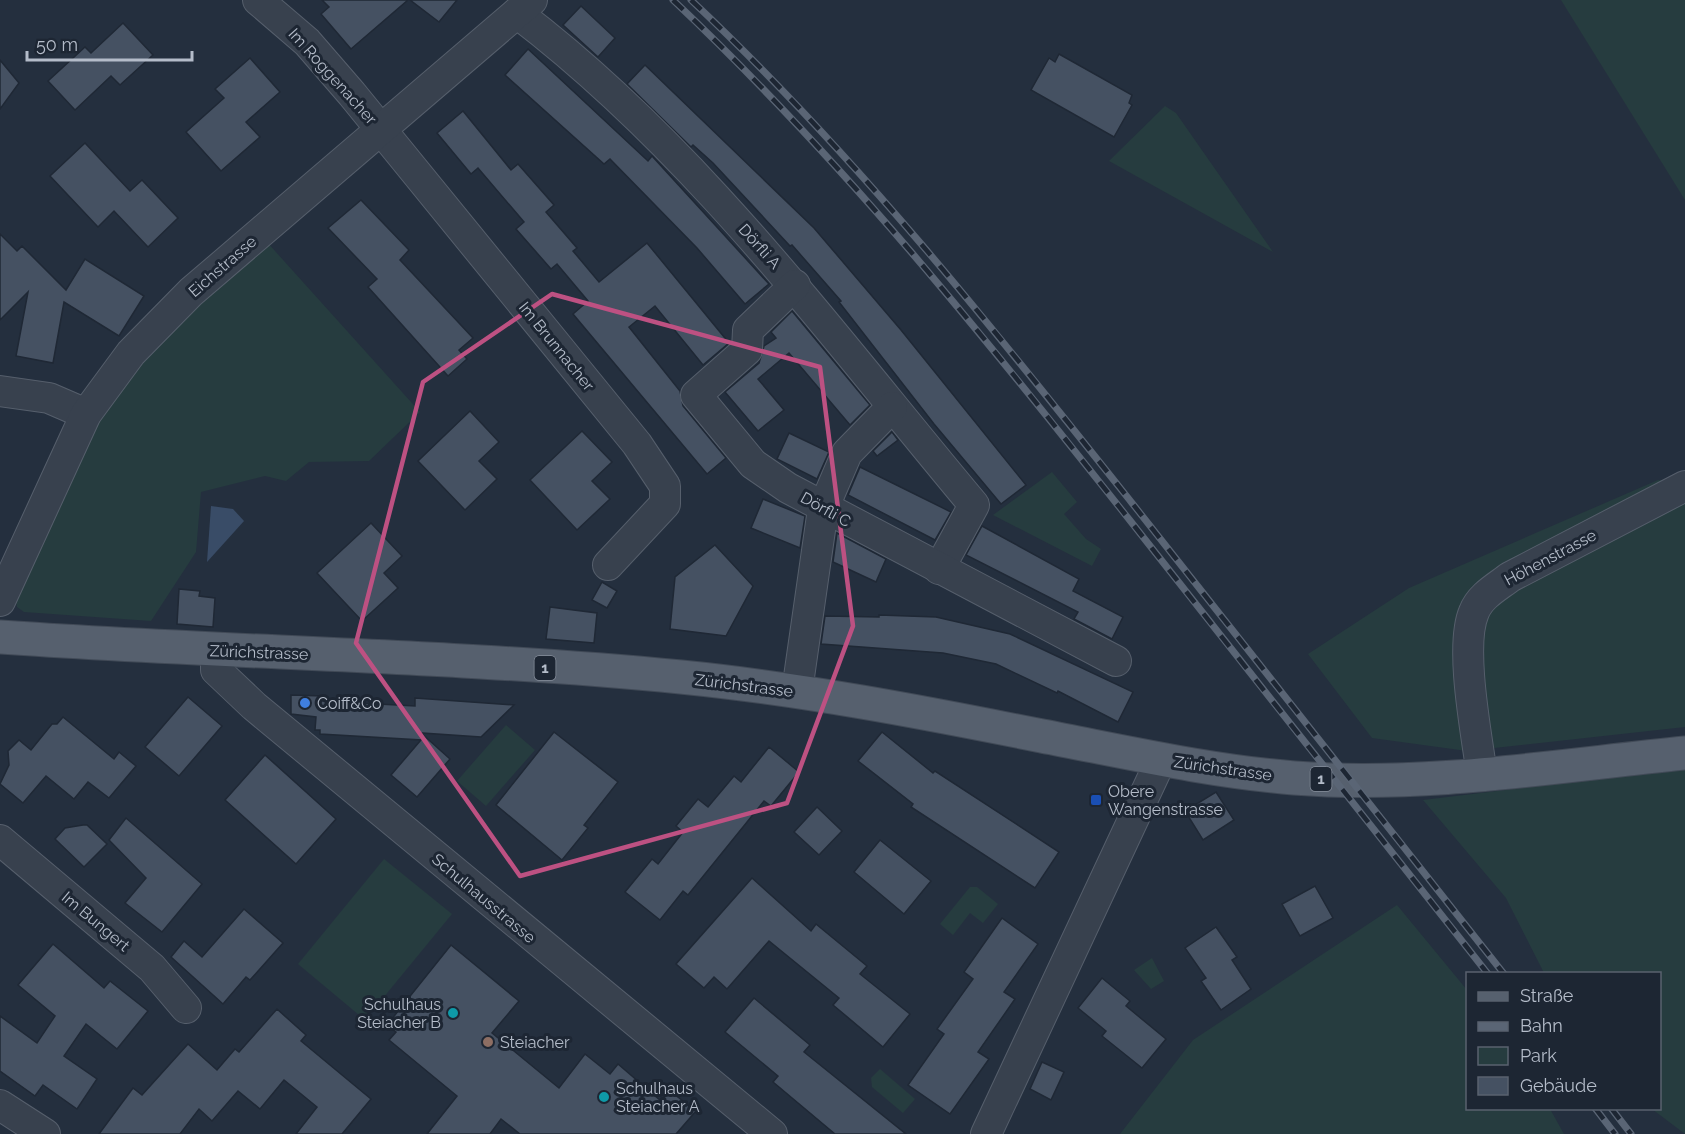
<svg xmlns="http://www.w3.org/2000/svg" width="1685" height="1134" viewBox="0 0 1685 1134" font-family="Raleway,sans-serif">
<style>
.green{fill:#263c3f}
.water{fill:#394c67}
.building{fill:#455162;stroke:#1f2835;stroke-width:1.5}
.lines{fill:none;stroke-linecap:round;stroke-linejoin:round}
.minor-casing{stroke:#565f6c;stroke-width:32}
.major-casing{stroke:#414a57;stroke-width:35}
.minor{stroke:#38414e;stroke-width:30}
.major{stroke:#56606e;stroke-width:33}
.rail-casing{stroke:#5a6575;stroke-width:7}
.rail{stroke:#1d2633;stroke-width:4.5;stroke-dasharray:14;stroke-linecap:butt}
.marked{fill:none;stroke:#bd5182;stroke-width:4.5;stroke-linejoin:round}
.shop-dot{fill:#3f7fe0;stroke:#1d2633;stroke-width:2}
.transit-dot{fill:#1a4fb4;stroke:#1d2633;stroke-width:2}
.culture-dot{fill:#0f9aa8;stroke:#1d2633;stroke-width:2}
.education-dot{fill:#8d6e63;stroke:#1d2633;stroke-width:2}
.labels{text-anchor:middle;stroke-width:6;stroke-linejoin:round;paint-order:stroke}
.shield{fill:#1d2633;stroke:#878f9c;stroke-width:1.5}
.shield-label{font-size:15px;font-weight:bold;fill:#b4bcc9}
.street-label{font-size:16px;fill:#b4bcc9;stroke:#1d2633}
.poi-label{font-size:16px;fill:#b4bcc9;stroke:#1d2633;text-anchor:start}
</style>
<rect width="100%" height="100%" fill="#242f3e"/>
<!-- green -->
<g class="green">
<polygon points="1561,0 1685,0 1685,200"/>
<polygon points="1165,106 1176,113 1273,252 1109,161"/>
<polygon points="266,241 420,412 369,461 309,462 286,481 265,476 201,492 196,552 151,621 24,612 17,607 15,593 79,452 122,384 168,328"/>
<polygon points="1052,472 1077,502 1064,514 1086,539 1101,549 1092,566 993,515"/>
<polygon points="1658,480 1685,482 1685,727 1467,751 1372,738 1308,654 1409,588"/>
<polygon points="506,725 535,750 486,806 457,781"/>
<polygon points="1685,768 1685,1134 1652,1109 1660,1108 1660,974 1544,973 1506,898 1423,800"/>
<polygon points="384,859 452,914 365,1020 298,964"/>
<polygon points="970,887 977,887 998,904 983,923 970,913 953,935 940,924"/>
<polygon points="1397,905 1467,990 1468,1108 1550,1109 1564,1134 1120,1134 1193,1040"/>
<polygon points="1152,958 1164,981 1151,989 1134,970"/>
<polygon points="880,1069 915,1099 903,1113 872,1087 871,1078"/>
</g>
<!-- water -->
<polygon class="water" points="211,506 233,509 244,521 207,562"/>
<!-- building -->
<g class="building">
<polygon points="322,0 408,0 351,49 321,14 329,7"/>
<polygon points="410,0 457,0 439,22"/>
<polygon points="581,6 615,38 598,57 563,25"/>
<polygon points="123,23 153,55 120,85 111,76 75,110 48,81 85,47 91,53"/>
<polygon points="528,49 648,161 652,156 769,284 745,304 697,248 610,159 604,164 505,75"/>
<polygon points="1059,54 1132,95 1129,103 1132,105 1114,137 1031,90 1049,58 1055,62"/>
<polygon points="250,58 280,92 246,122 260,137 221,171 186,132 224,98 215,89"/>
<polygon points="0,60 19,83 0,109"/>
<polygon points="645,65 814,228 901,330 1026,485 1001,504 934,424 839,302 841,301 792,245 790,246 713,163 693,145 691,147 627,84"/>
<polygon points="463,111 511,170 518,164 554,205 546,212 577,248 573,251 599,282 647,243 729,343 703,365 655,306 629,327 680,391 683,406 726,458 707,474 573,314 588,301 557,264 551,269 516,229 524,222 478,168 471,174 437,133"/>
<polygon points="85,143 130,191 142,180 178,218 148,247 114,211 98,227 50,176"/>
<polygon points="361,200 409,250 400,260 473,338 459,350 467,359 448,376 368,287 377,279 328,228"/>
<polygon points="0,234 17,251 22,246 66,290 85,259 144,296 119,336 64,302 53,363 16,356 28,292 0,320"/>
<polygon points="792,311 870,405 850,425 789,353 758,379 784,410 758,431 725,392 759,363 764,346 776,338 771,332"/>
<polygon points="470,411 499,442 479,461 497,479 465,510 418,461"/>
<polygon points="582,431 612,462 592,481 610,499 577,530 530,480"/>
<polygon points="892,432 898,440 877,456 873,451"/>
<polygon points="789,433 829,452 817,479 777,459"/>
<polygon points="860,467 951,512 935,540 848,495"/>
<polygon points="763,499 805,516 800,548 751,528"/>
<polygon points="371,523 402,556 384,573 398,588 362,621 317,573"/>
<polygon points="982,526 1079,579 1073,591 1123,617 1112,639 1074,619 1078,612 966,555"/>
<polygon points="837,533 886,559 876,582 833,562"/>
<polygon points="715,545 753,586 726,636 670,629 675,577"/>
<polygon points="602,582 617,591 607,608 592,600"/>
<polygon points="179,589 200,591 199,596 215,598 213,627 177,624"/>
<polygon points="550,607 597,613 594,643 546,639"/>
<polygon points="879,615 936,617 1010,634 1133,692 1118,722 1058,691 1057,693 996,664 943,653 821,644 825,616 879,617"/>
<polygon points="291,695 323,696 323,701 415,706 415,698 514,705 481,737 421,733 450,759 417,797 391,775 421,740 320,734 320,730 315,730 316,717 291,714"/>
<polygon points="188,697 222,726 179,776 145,747"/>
<polygon points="63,717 114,759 119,752 136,766 109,798 88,782 74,799 46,776 23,803 0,784 9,765 8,751 19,740 31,750 52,724 57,724"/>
<polygon points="554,732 618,782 584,825 588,828 562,860 496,805"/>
<polygon points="882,732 933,773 935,771 1059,852 1035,888 911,807 913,804 858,761"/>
<polygon points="769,747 799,772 771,806 764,801 688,895 683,891 660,920 625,892 652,859 658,864 683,832 676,826 698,799 708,807 734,776 741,782"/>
<polygon points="265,755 336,819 296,864 225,800"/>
<polygon points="1216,792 1234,820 1203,840 1185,811"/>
<polygon points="817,807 842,831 819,855 794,832"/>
<polygon points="126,818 202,884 162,932 125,903 146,878 109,840"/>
<polygon points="83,825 87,825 107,844 84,867 55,839 65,828"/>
<polygon points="880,840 931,881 904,914 854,872"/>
<polygon points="752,878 811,931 816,924 867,966 860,974 910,1014 883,1047 833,1005 839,998 769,941 727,989 714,977 704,988 676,964"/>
<polygon points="1315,886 1333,918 1300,936 1282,904"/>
<polygon points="244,909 283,943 250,980 246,977 223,1004 171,957 184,941 202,957"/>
<polygon points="1002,918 1038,944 1004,992 1015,999 978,1052 989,1059 950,1114 908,1085 944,1034 937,1029 973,979 964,972"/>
<polygon points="1216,927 1237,957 1232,960 1251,989 1221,1010 1201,981 1206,978 1185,948"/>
<polygon points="53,944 104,988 110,981 148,1011 117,1049 86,1024 64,1056 97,1079 77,1109 43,1085 35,1096 0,1071 0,1016 37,1043 55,1016 18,985"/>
<polygon points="451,945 519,1001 492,1033 559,1088 585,1054 610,1074 618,1064 661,1101 670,1091 696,1111 676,1134 520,1134 501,1119 490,1134 427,1134 457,1096 389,1040 396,1032 387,1025"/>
<polygon points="1102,978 1130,1001 1126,1006 1166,1039 1142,1068 1102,1036 1106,1031 1078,1008"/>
<polygon points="754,998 810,1045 804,1052 906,1134 835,1134 773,1082 778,1076 725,1032"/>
<polygon points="277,1009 306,1035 301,1041 371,1099 342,1134 296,1134 317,1107 284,1080 260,1109 238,1091 212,1121 199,1109 180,1134 99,1134 133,1088 142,1095 188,1044 217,1070 235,1049 239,1052"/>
<polygon points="1042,1062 1064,1072 1051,1100 1030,1089"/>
</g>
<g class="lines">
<!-- minor casing -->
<g class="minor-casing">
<g id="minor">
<polyline points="258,0 307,42 352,94 637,444 665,486 665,504 608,565"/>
<path d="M517 13C697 150 830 333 974 505L939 569"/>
<polyline points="795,285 748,330 747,350 696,395 753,464 788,488 1116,661"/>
<polyline points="0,391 49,398 86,414"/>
<polyline points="0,601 86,414 131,353 191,292 532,0"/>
<polyline points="216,651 216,670 254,706 772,1134"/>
<polyline points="797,691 823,509 847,453 892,407"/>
<path d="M1482 775C1477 737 1459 646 1474 612 1480 596 1497 587 1510 577L1685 486"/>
<polyline points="0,840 152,968 186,1008"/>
<polyline points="0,1105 45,1134"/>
<polyline points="986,1134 1161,760"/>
</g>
</g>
<!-- major casing -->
<g class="major-casing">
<path id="major" d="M0 637C227 653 454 655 681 677 802 689 922 712 1042 736 1126 752 1209 771 1294 778 1425 788 1555 766 1685 753"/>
</g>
<!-- minor -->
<use href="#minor" class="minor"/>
<!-- major -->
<use href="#major" class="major"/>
<!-- rail casing -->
<g class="rail-casing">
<g id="rail">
<path d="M673 0C843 160 987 340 1132 523 1250 673 1369 823 1488 974"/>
<path d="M691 0C855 154 993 328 1132 503 1256 660 1380 817 1504 974"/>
<polyline points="1595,1108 1615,1134"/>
<polyline points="1611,1108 1631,1134"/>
</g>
</g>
<!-- rail -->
<use href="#rail" class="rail"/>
</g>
<!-- marked area -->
<path class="marked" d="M552 294 820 367 853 626 787 803 520 876 356 643 423 382Z"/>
<!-- markers -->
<circle class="shop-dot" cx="305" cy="703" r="6"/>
<rect class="transit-dot" x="1090" y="794" width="12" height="12" rx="3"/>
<g class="culture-dot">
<circle cx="453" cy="1013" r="6"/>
<circle cx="604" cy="1097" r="6"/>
</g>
<circle class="education-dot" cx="488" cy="1042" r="6"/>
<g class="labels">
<!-- shield labels -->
<g class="shield">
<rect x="534.5" y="656" width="21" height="24" rx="4.5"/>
<rect x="1310.5" y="767" width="21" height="24" rx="4.5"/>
</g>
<g class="shield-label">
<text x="545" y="673">1</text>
<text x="1321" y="784">1</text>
</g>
<!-- street labels -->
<g class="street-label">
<text transform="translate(333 76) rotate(48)" y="6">Im Roggenacher</text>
<text transform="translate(760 246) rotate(48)" y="6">Dörfli A</text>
<text transform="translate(222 266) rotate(-41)" y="6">Eichstrasse</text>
<text transform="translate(557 346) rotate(51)" y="6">Im Brunnacher</text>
<text transform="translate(826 509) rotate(29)" y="6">Dörfli C</text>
<text transform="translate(1550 557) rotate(-28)" y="6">Höhenstrasse</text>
<text transform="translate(259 652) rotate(2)" y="6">Zürichstrasse</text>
<text transform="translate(744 685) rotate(7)" y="6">Zürichstrasse</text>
<text transform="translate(1223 768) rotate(8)" y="6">Zürichstrasse</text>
<text transform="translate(484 898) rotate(40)" y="6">Schulhausstrasse</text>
<text transform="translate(96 921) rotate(40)" y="6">Im Bungert</text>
</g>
<!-- poi labels -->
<g class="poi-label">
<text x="317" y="709">Coiff&amp;Co</text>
<text x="1108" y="797">Obere<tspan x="1108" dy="18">Wangenstrasse</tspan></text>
<text x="441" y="1010" text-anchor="end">Schulhaus<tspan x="441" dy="18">Steiacher B</tspan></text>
<text x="500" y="1048">Steiacher</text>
<text x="616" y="1094">Schulhaus<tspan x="616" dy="18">Steiacher A</tspan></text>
</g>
</g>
<!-- legend -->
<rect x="1466" y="972" width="195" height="138" fill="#1d2633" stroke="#59626f" stroke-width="1.5"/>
<rect x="1478" y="992" width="30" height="9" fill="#56606e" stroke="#59626f" stroke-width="1.5"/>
<text x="1520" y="1002" font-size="18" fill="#b4bcc9">Straße</text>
<rect x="1478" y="1022" width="30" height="9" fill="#5a6575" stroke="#59626f" stroke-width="1.5"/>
<text x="1520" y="1032" font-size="18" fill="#b4bcc9">Bahn</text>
<rect x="1478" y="1047" width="30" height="18" fill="#263c3f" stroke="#59626f" stroke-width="1.5"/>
<text x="1520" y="1062" font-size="18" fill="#b4bcc9">Park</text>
<rect x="1478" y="1077" width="30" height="18" fill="#455162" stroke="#59626f" stroke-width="1.5"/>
<text x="1520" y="1092" font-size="18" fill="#b4bcc9">Gebäude</text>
<!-- scale -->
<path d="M27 51v9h165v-9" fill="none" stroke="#b4bcc9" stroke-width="3"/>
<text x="36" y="51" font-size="18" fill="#b4bcc9" stroke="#1d2633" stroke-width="4.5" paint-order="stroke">50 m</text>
</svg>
